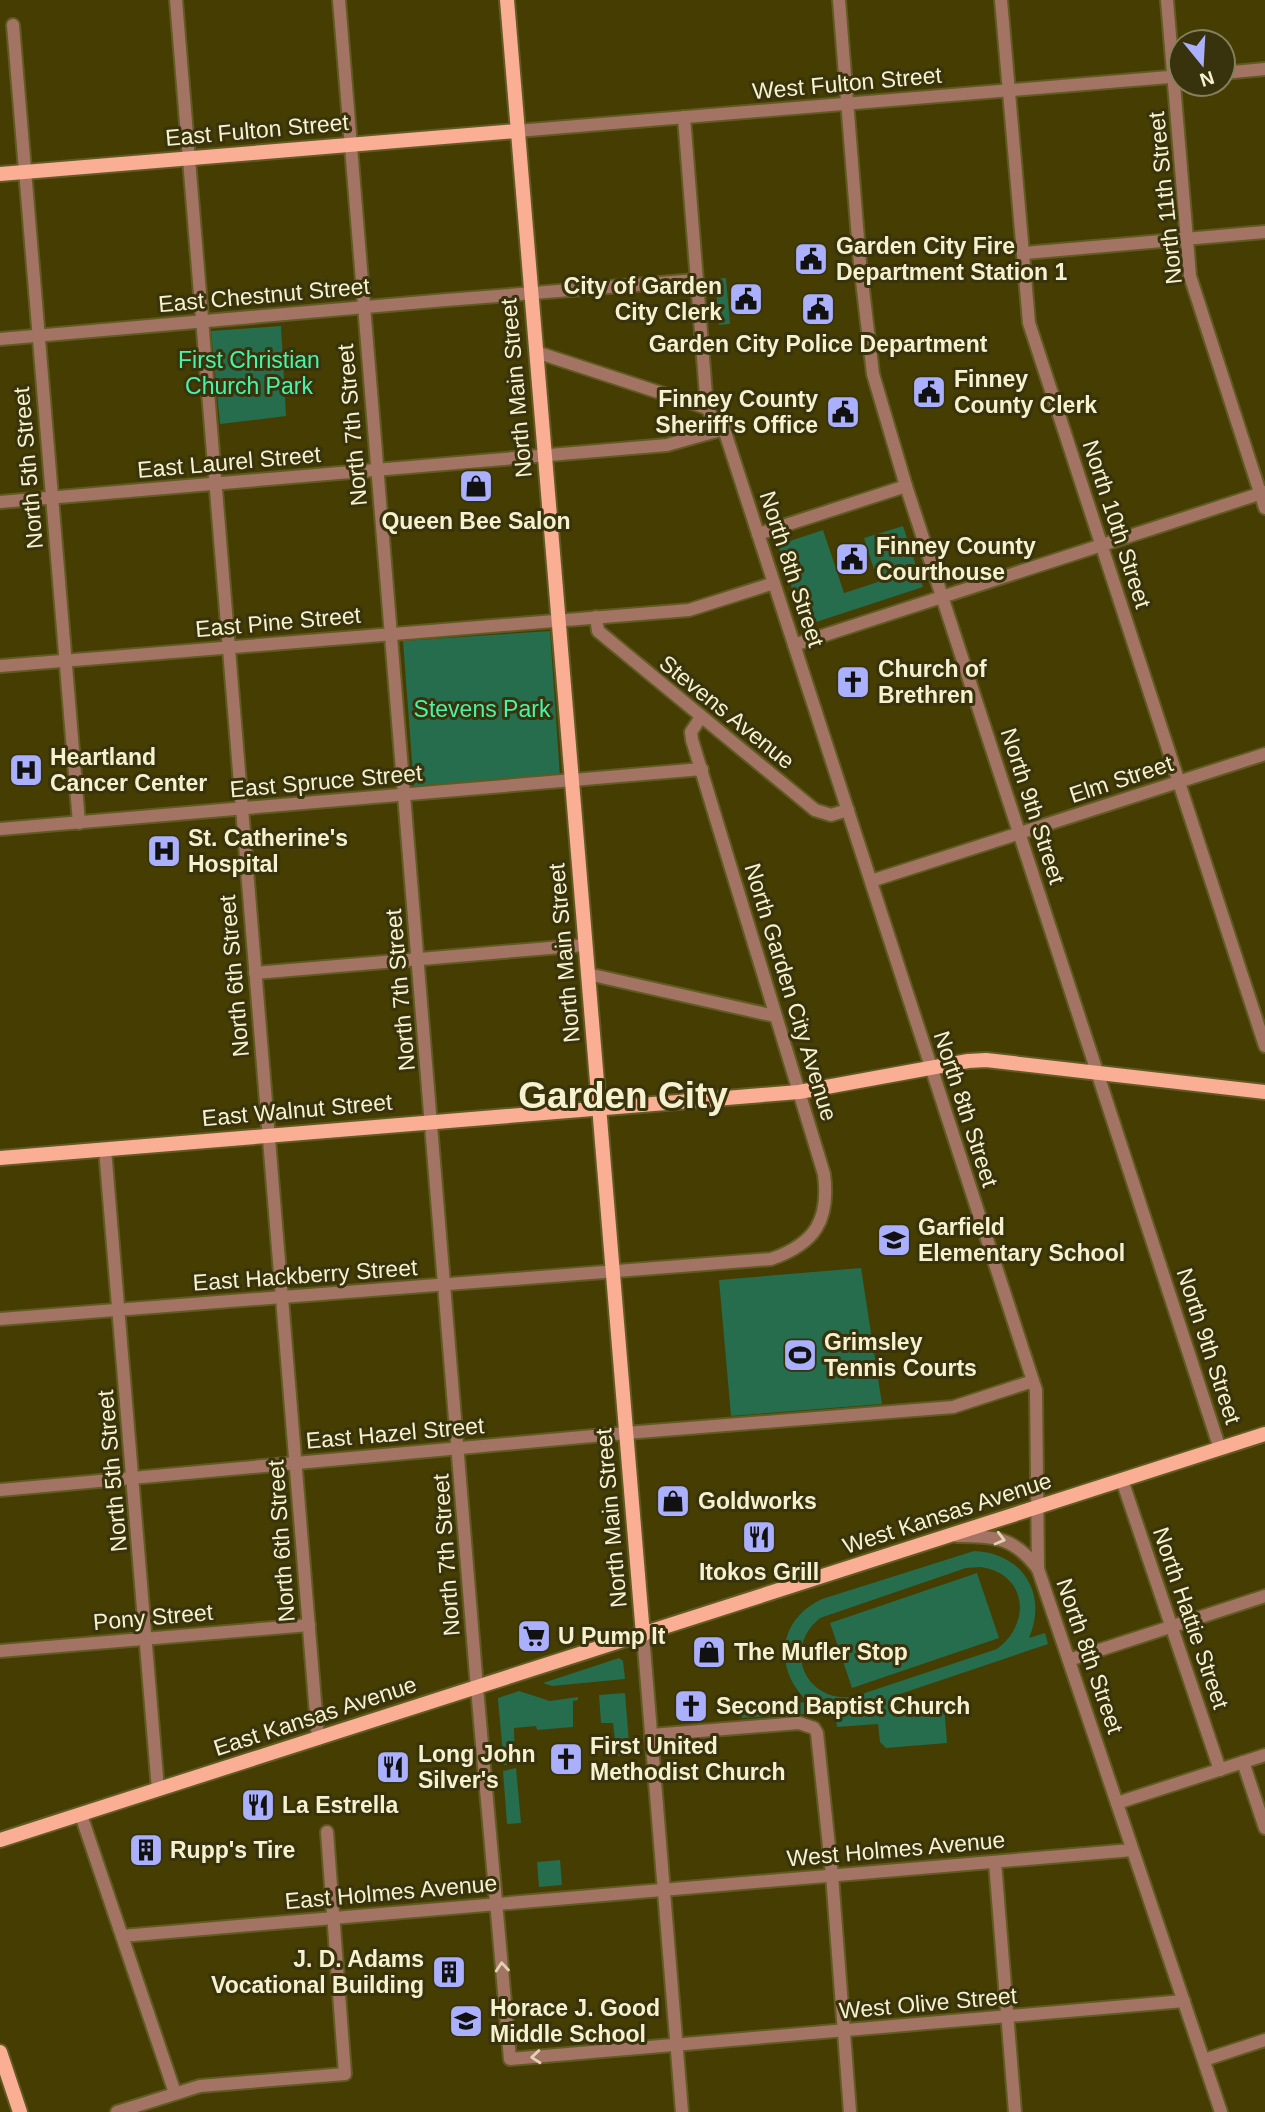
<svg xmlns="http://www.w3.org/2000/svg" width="1265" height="2112" viewBox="0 0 1265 2112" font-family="Arial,sans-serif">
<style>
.green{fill:#256d4c;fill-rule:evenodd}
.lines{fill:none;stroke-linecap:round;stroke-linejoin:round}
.minor-casing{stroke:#615a23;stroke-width:16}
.major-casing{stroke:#615a23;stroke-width:18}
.minor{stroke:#a37463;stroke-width:12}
.major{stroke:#faae93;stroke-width:14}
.oneway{stroke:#e1d2b3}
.labels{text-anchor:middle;stroke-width:6;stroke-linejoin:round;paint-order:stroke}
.street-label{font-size:23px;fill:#f6f1ce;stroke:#39330d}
.poi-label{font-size:23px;font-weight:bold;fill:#f6f1ce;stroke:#39330d;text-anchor:start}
.park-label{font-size:23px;fill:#49f4aa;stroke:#39330d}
.town-label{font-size:37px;font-weight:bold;fill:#f6f1ce;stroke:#39330d}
</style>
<rect width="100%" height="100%" fill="#453d02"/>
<!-- green -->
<g class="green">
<polygon points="726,278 730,324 719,325 715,279"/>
<polygon points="281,326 286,416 220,424 211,331"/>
<polygon points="903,526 923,587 804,626 778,545 823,530 844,593 878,582 864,538"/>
<polygon points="550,631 560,777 414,788 403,641"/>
<polygon points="861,1268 882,1404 731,1416 719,1280"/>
<path d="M974 1551C1023 1553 1048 1594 1029 1638L1045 1633 1048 1644 894 1696 900 1711 940 1700 944 1705 947 1743 886 1748 880 1742 878 1724 837 1727 835 1712 742 1718V1706L808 1702C773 1669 777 1620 822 1599ZM981 1567C1027 1574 1032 1623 997 1649L853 1697C805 1702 782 1649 820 1618L966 1568Z"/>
<polygon points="977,1573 999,1638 852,1688 830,1623"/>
<polygon points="619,1658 623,1661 625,1679 552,1686 543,1683"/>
<polygon points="519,1691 550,1701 578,1697 578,1700 573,1701 573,1727 537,1730 536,1726 514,1728 515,1763 504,1765 498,1700 498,1698"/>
<polygon points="625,1693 630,1755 617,1756 613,1723 601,1723 599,1695"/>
<polygon points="516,1768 521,1823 507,1824 503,1771"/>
<polygon points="560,1860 562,1885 539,1887 537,1862"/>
</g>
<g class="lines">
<!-- minor casing -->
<g class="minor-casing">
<g id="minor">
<polyline points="176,0 318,1739"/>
<polyline points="339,0 477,1688 510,2059 1184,2001"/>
<polyline points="839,0 860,264 873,374 906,486 1220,1449"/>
<polyline points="1001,0 1029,323 1265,1046"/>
<polyline points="1167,0 1190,276 1265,508"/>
<polyline points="13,25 79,823"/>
<polyline points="1223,73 1265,69"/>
<polyline points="684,117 707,408 714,420 724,429 1033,1381 1036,1390 1038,1569 1221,2112"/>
<polyline points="517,131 1181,76"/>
<polyline points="1025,253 1265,232"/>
<polyline points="0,339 446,300 697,280"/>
<polyline points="536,352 707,408"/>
<polyline points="0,502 667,445 724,429"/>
<polyline points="758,534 906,486"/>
<polyline points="596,617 598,631 815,810 831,815 848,810"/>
<polyline points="794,645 1265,492"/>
<polyline points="0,666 689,610 774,583"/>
<polyline points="0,829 702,769"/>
<polyline points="871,881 1265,754"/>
<polyline points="255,973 585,945"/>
<polyline points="588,974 775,1016"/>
<polyline points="105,1149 158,1790"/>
<path d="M0 1319 771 1259C815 1244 830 1220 824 1174L692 740 691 732 701 717"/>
<polyline points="1122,1480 1220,1770"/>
<polyline points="0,1490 626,1433 953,1407 1033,1381"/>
<path d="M957 1536C995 1536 1014 1537 1038 1569"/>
<polyline points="643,1635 682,2112"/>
<polyline points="0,1651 309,1625"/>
<polyline points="1069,1660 1265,1596"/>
<polyline points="651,1735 799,1723 814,1728 817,1733 832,1875 850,2112"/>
<polyline points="1243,1762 1265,1828"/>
<polyline points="1117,1803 1265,1755"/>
<polyline points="81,1815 175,2093"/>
<polyline points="995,1862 1015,2112"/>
<polyline points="122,1936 1132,1850"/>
<polyline points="1204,2060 1265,2040"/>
<polyline points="117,2112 200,2086 345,2074 327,1832"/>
</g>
</g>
<!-- major casing -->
<g class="major-casing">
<g id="major">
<polyline points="507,0 643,1635"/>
<polyline points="0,174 517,131"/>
<polyline points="0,1158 799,1092 968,1061 986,1060 1265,1092"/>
<polyline points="0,1840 1265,1434"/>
<polyline points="0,2052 20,2112"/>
</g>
</g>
<!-- minor -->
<use href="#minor" class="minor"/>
<!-- major -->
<use href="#major" class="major"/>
</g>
<!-- one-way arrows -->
<defs><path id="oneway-chevron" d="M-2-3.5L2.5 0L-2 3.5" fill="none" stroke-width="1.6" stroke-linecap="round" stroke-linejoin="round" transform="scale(1.75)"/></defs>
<g class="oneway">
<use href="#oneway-chevron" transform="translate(1000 1539) rotate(15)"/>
<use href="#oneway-chevron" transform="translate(502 1967) rotate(-95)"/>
<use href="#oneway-chevron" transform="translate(536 2057) rotate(175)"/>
</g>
<!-- icons -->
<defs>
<g id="civic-square" transform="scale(1.75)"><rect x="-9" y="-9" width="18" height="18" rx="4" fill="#aab0fb" stroke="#39330d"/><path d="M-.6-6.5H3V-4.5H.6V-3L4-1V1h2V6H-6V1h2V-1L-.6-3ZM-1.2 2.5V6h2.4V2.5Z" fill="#111"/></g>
<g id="shop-square" transform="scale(1.75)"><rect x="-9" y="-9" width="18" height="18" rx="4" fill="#aab0fb" stroke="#39330d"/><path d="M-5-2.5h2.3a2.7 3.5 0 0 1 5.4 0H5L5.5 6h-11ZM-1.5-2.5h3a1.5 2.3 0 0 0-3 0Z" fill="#111"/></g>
<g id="church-square" transform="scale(1.75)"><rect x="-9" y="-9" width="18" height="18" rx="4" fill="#aab0fb" stroke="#39330d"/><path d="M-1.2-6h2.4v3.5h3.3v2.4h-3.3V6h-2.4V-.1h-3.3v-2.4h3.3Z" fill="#111"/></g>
<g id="hospital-square" transform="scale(1.75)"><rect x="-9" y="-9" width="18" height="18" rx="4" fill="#aab0fb" stroke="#39330d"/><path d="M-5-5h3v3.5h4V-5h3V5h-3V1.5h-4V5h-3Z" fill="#111"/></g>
<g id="school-square" transform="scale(1.75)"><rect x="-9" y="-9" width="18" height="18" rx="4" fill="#aab0fb" stroke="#39330d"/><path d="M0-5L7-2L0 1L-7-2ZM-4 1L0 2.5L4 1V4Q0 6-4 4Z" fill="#111"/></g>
<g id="stadium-square" transform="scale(1.75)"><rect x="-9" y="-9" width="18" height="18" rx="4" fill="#aab0fb" stroke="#39330d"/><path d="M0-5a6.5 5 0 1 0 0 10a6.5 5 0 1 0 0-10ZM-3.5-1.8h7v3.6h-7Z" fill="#111"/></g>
<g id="restaurant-square" transform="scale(1.75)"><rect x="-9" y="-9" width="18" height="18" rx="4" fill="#aab0fb" stroke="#39330d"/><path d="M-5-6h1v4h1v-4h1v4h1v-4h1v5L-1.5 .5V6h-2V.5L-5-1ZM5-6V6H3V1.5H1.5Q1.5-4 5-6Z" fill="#111"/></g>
<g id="supermarket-square" transform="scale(1.75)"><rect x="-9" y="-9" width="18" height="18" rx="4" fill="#aab0fb" stroke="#39330d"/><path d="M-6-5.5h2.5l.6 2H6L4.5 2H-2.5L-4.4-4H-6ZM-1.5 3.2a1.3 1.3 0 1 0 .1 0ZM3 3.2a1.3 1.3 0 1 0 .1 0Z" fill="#111"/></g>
<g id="building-square" transform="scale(1.75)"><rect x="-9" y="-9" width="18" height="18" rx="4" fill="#aab0fb" stroke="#39330d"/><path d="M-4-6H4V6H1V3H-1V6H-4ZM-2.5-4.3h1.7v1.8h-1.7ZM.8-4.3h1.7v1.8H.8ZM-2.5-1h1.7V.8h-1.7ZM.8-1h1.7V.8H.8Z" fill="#111"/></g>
</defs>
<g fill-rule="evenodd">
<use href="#civic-square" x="811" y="259"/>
<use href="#civic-square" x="746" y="299"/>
<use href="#civic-square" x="818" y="309"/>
<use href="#civic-square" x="929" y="392"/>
<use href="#civic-square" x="843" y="412"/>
<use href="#shop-square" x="476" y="486"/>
<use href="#civic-square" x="852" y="559"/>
<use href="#church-square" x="853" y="682"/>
<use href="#hospital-square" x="26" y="770"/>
<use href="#hospital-square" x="164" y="851"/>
<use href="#school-square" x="894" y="1240"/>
<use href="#stadium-square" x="800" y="1355"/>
<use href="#shop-square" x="673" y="1501"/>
<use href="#restaurant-square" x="759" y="1537"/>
<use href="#supermarket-square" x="534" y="1636"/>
<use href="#shop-square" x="709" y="1652"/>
<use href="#church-square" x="691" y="1706"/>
<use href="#church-square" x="566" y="1759"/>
<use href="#restaurant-square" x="393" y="1767"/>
<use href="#restaurant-square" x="258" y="1805"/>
<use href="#building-square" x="146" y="1850"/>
<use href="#building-square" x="449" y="1972"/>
<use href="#school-square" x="466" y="2021"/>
</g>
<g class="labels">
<!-- street labels -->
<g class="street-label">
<text transform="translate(847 83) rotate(-5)" y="8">West Fulton Street</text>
<text transform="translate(257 130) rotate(-5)" y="8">East Fulton Street</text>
<text transform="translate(1165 198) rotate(-96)" y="8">North 11th Street</text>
<text transform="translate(264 295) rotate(-5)" y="8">East Chestnut Street</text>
<text transform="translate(516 388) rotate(-95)" y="8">North Main Street</text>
<text transform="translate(352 425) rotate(-95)" y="8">North 7th Street</text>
<text transform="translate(229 462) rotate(-5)" y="8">East Laurel Street</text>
<text transform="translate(28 468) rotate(-95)" y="8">North 5th Street</text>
<text transform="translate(1117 524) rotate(72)" y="8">North 10th Street</text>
<text transform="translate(792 569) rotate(72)" y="8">North 8th Street</text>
<text transform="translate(278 622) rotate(-5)" y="8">East Pine Street</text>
<text transform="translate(727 712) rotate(39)" y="8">Stevens Avenue</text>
<text transform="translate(1121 779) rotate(-18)" y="8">Elm Street</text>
<text transform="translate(326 781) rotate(-5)" y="8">East Spruce Street</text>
<text transform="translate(1033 806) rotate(72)" y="8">North 9th Street</text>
<text transform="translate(564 953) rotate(-95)" y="8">North Main Street</text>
<text transform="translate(234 976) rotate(-95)" y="8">North 6th Street</text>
<text transform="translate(400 990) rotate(-95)" y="8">North 7th Street</text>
<text transform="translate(791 992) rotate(73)" y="8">North Garden City Avenue</text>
<text transform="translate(966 1109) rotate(72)" y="8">North 8th Street</text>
<text transform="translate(297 1110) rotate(-5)" y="8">East Walnut Street</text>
<text transform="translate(305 1275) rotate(-4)" y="8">East Hackberry Street</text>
<text transform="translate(1209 1346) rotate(72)" y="8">North 9th Street</text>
<text transform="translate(395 1433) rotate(-5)" y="8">East Hazel Street</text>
<text transform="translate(112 1471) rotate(-95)" y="8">North 5th Street</text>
<text transform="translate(947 1513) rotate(-18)" y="8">West Kansas Avenue</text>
<text transform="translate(611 1518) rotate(-95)" y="8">North Main Street</text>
<text transform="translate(281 1541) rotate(-94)" y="8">North 6th Street</text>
<text transform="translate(446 1555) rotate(-94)" y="8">North 7th Street</text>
<text transform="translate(153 1617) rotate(-5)" y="8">Pony Street</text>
<text transform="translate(1191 1618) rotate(71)" y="8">North Hattie Street</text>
<text transform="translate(1090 1656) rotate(71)" y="8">North 8th Street</text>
<text transform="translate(315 1716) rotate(-18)" y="8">East Kansas Avenue</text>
<text transform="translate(896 1849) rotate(-5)" y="8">West Holmes Avenue</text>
<text transform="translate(391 1892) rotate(-5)" y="8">East Holmes Avenue</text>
<text transform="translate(928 2003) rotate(-5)" y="8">West Olive Street</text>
</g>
<!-- poi labels -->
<g class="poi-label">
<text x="836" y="254">Garden City Fire<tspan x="836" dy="26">Department Station 1</tspan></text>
<text x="722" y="294" text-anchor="end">City of Garden<tspan x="722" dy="26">City Clerk</tspan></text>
<text x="818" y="352" text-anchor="middle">Garden City Police Department</text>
<text x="954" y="387">Finney<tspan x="954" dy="26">County Clerk</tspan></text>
<text x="818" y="407" text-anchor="end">Finney County<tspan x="818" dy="26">Sheriff's Office</tspan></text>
<text x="476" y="529" text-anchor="middle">Queen Bee Salon</text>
<text x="876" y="554">Finney County<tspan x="876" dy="26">Courthouse</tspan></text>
<text x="878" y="677">Church of<tspan x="878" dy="26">Brethren</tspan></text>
<text x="50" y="765">Heartland<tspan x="50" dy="26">Cancer Center</tspan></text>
<text x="188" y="846">St. Catherine's<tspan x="188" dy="26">Hospital</tspan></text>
<text x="918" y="1235">Garfield<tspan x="918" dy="26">Elementary School</tspan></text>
<text x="824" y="1350">Grimsley<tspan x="824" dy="26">Tennis Courts</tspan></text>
<text x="698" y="1509">Goldworks</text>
<text x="759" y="1580" text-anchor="middle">Itokos Grill</text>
<text x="558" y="1644">U Pump It</text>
<text x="734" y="1660">The Mufler Stop</text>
<text x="716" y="1714">Second Baptist Church</text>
<text x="590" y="1754">First United<tspan x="590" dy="26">Methodist Church</tspan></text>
<text x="418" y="1762">Long John<tspan x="418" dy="26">Silver's</tspan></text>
<text x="282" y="1813">La Estrella</text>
<text x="170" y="1858">Rupp's Tire</text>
<text x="424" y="1967" text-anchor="end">J. D. Adams<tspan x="424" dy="26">Vocational Building</tspan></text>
<text x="490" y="2016">Horace J. Good<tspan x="490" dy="26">Middle School</tspan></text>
</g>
<!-- park labels -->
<g class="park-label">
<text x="249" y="368">First Christian<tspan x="249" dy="26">Church Park</tspan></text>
<text x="482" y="717">Stevens Park</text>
</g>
<!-- town labels -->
<g class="town-label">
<text x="623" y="1108">Garden City</text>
</g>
</g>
<!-- north arrow -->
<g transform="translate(1202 63) rotate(162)"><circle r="33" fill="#39330d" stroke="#857f5a" stroke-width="2"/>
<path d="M0-5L12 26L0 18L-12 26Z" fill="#aab0fb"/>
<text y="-10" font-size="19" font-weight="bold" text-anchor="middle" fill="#f6f1ce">N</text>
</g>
</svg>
